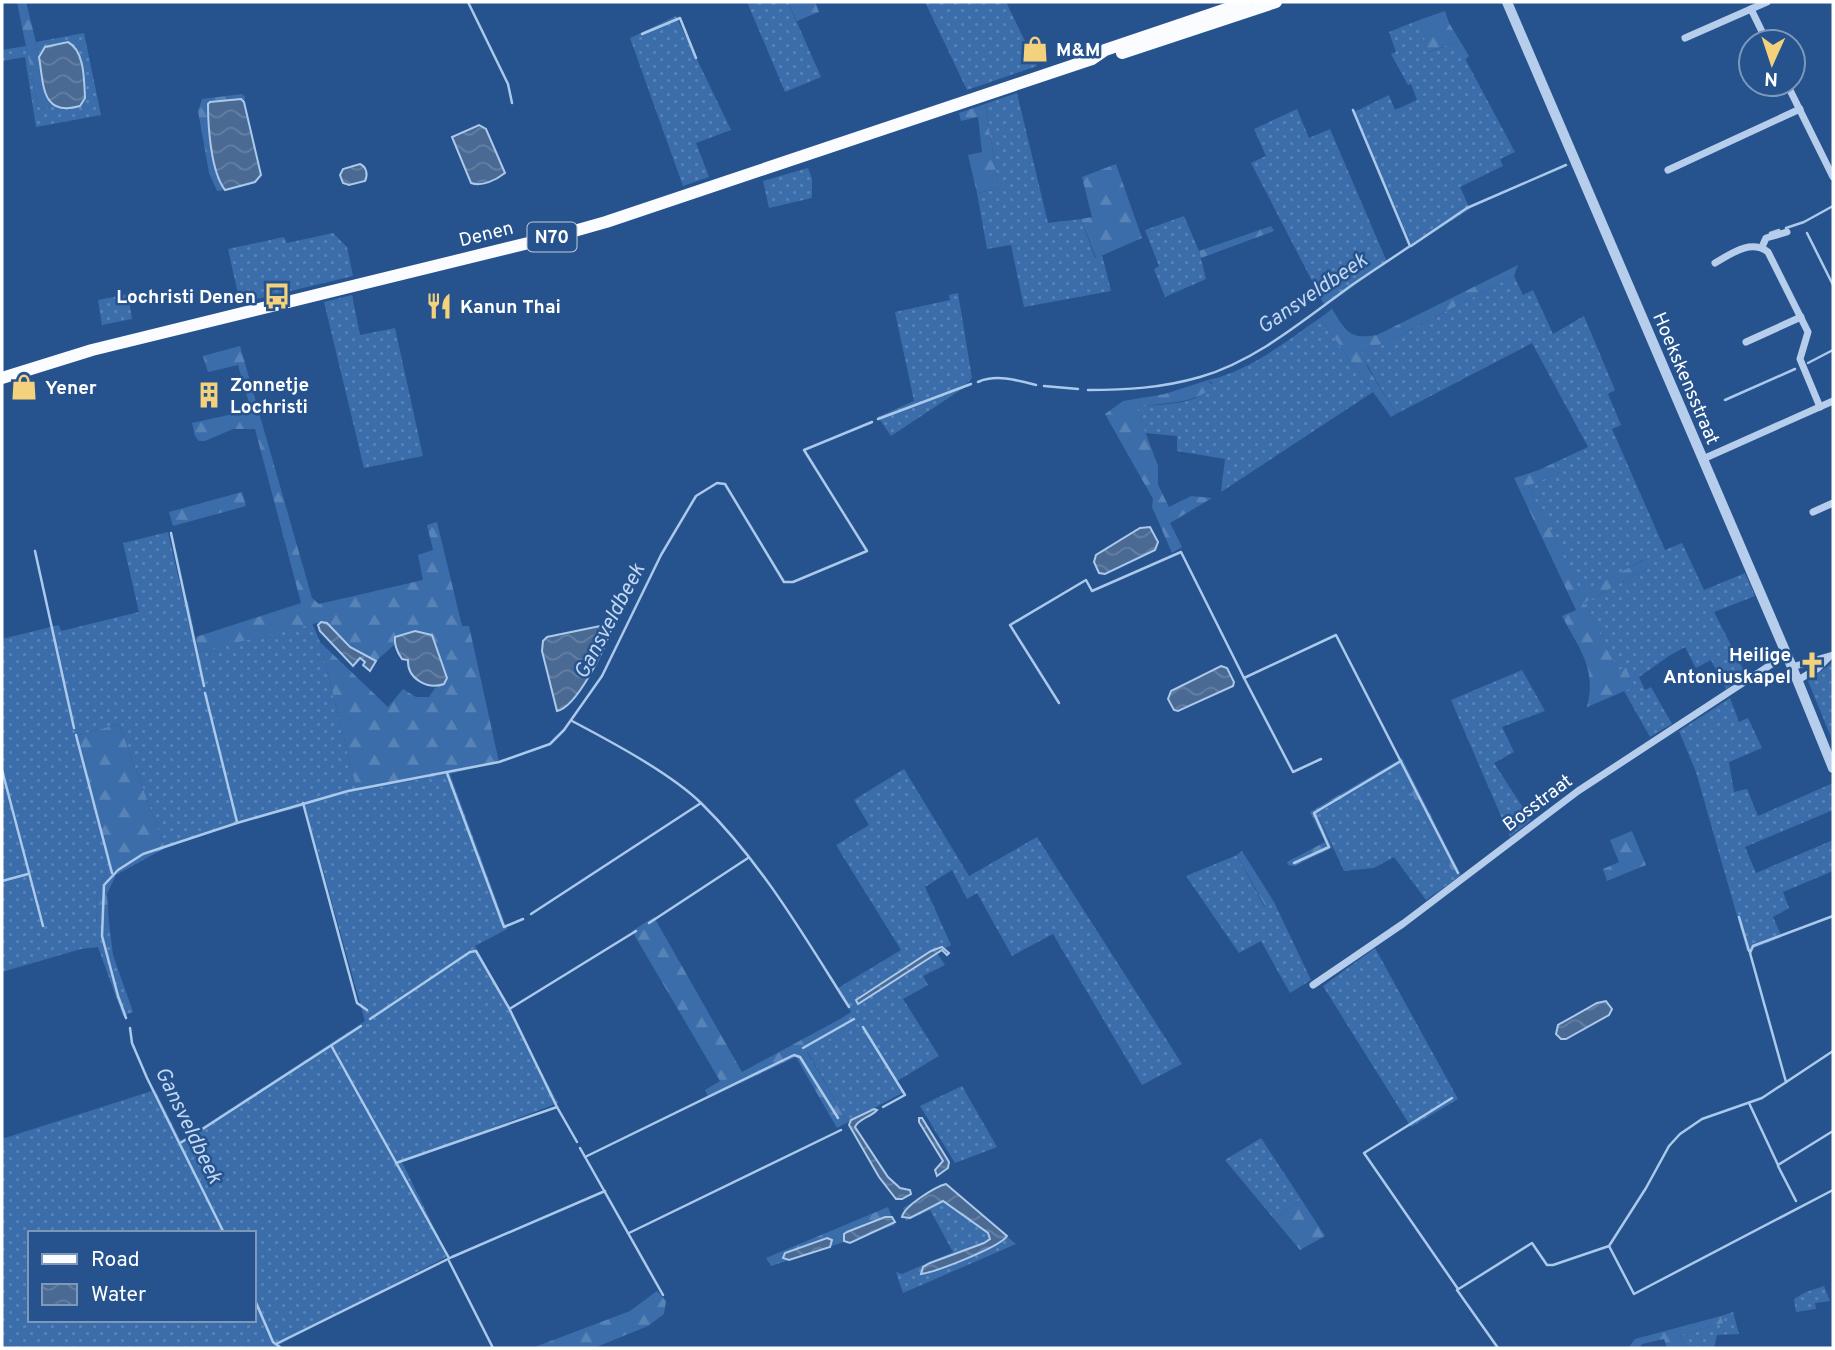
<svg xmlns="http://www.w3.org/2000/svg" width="1835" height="1350" viewBox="0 0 1835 1350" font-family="Overpass,sans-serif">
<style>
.grass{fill:url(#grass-dots);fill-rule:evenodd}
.forest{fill:url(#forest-firs)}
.water{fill:url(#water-waves);stroke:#aac9eb;stroke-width:2}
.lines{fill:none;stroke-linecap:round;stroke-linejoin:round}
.stream{stroke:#aac9eb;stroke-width:2.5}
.minor{stroke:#b6ceeb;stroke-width:7}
.tertiary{stroke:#b6ceeb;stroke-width:10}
.primary{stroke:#fafcff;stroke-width:12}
.labels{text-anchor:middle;stroke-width:5;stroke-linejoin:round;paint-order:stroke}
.shield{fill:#26538e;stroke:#becbdd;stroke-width:2}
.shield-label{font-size:18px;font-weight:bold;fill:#fff}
.poi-label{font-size:19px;font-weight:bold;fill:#fff;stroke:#26538e;text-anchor:start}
.street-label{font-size:19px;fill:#fff;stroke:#26538e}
.water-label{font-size:21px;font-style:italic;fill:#c2d8f2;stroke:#26538e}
</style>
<defs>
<pattern id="grass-dots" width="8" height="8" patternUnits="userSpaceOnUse" patternTransform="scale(1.75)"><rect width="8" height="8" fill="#3b6daa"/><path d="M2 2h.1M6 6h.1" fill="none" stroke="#5883b7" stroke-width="1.8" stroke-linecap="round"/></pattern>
<pattern id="forest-firs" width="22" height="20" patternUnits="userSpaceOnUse" patternTransform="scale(1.75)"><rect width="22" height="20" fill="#3b6daa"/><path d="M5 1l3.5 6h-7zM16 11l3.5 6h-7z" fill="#5883b7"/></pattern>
<pattern id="water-waves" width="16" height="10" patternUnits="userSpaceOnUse" patternTransform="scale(1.75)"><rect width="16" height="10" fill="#4a6993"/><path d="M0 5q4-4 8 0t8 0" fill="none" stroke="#6580a3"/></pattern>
</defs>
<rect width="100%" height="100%" fill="#26538e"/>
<!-- grass -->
<g class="grass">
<polygon points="747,2 788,2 821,77 785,92"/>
<polygon points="925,2 1006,2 1037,66 967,90"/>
<polygon points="676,16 731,130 696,143 709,177 683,186 630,38"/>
<polygon points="1419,20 1429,52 1456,42 1515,152 1500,159 1503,166 1460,187 1470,209 1412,246 1354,112 1389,95 1395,110 1417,100 1411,84 1408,85 1391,54 1396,52 1389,32"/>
<polygon points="84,33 101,115 36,127 25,57 2,61 2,50 26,46 38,106 46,109 52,105 70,109 82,65 75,47 45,47 39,54 36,42"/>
<polygon points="1017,93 1048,223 1081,219 1095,258 1102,255 1111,291 1024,307 1011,245 987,249 977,193 999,189 985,104"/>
<polygon points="1297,109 1309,138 1330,129 1387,262 1334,300 1324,304 1251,163 1266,156 1254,129"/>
<polygon points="808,168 812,179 812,198 769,208 763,181"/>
<polygon points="1184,216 1199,251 1206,279 1165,297 1154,269 1159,266 1145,230"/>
<polygon points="333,233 347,247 353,276 240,303 228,249 284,237 287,243"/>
<polygon points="1514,276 1523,295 1533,290 1553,334 1584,316 1615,390 1608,394 1621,425 1612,429 1665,550 1682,543 1704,590 1745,573 1755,596 1714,612 1746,675 1726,689 1711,660 1696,668 1685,647 1669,656 1639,677 1645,690 1651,687 1672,724 1650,737 1624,691 1634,687 1626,668 1619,671 1584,603 1648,568 1643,560 1581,593 1528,486 1560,472 1556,462 1588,447 1532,343 1396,414 1362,356 1362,352 1391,340"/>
<polygon points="958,293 972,378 962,389 891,436 878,417 914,401 895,312 950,300 949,295"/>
<polygon points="128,294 132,319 102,325 98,300"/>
<polygon points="352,295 360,335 395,328 423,456 364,468 324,302"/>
<path d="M1320 318 1373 392 1221 492 1225 459 1177 451V436L1145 433 1137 410 1140 407C1161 403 1201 407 1212 383L1208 380C1250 371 1285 342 1320 318Z"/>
<path d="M168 532 184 601H188L198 652 312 623 320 642 357 791 450 774 507 929 475 946 558 1103 402 1162 448 1256 273 1348H2V1139L155 1090 181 1141 365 1021 305 806 246 821 165 848 119 724 75 736 111 865C98 888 94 897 97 923L109 922 113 955 133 1012 123 1016 98 947 81 949 2 972V639L59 625 61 631 139 612 123 543ZM30 1233H254V1320H30Z"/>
<polygon points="1833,662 1833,742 1808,681"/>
<polygon points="1522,670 1545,711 1502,727 1514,752 1494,763 1531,820 1510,837 1451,700"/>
<polygon points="1730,698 1739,722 1748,718 1762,748 1729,762 1734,792 1747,789 1758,816 1833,783 1833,810 1745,847 1756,873 1833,840 1833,871 1783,892 1789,908 1773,917 1782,937 1747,951 1696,772 1679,731"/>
<polygon points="1398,767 1456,879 1426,900 1394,857 1374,868 1344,871 1317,813"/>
<polygon points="904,769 969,876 1037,837 1182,1064 1142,1085 1053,934 1012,956 977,893 967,899 952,870 925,887 951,945 937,953 945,965 923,976 928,985 903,999 939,1056 897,1081 904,1092 848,1122 807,1051 845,1030 840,1019 851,1012 838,988 901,950 836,845 869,825 854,800"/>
<polygon points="1237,855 1264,906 1274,902 1311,980 1290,993 1261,941 1239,953 1186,876"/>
<polygon points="1375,948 1458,1099 1411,1127 1323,986"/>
<polygon points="962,1086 997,1147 955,1163 920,1106"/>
<polygon points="1261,1138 1301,1199 1274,1219 1225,1160"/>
<polygon points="943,1184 1016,1244 903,1293 896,1272 902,1274 953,1252 930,1210 906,1221 903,1208"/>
<polygon points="1824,1286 1830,1301 1815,1303 1816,1309 1796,1312 1794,1299 1806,1292"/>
<polygon points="1733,1312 1739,1334 1717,1335 1714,1348 1679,1348 1685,1346 1680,1335 1722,1323 1721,1316"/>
</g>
<!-- forest -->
<g class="forest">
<polygon points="17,2 26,2 39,54 47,99 52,105 46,109 38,106"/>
<polygon points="788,2 815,2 819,12 797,21"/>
<polygon points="1445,11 1449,23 1469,56 1465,60 1456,42 1428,52 1419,20"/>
<path d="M242 94 245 97 244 102 240 99 210 102C207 124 211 172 225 190L217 191 209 173 198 111 202 99Z"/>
<polygon points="985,104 999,189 977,193 968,155 982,152 978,117 961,121 959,113"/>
<polygon points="1116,164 1142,238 1096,258 1081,219 1092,217 1082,177"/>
<polygon points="1271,226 1274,231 1201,258 1199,251"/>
<path d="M1518 265 1514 276 1391 340 1362 352 1368 368 1396 414 1391 417 1320 318 1332 309C1346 331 1349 340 1377 335Z"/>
<polygon points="240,346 312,598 319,604 423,580 418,555 433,550 427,525 437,522 462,626 469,626 499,762 450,774 357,791 320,642 388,707 403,689 416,697 429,697 435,688 444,684 447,678 432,636 396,637 394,645 376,661 350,647 327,623 321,622 198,652 196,637 301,603 255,429 233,429 205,441 199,441 195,436 192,423 251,410 238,365 208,372 203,356"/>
<path d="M1208 380 1213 387C1193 405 1164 402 1140 407L1137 410 1158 466V485L1169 507 1191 496 1212 498 1170 523 1182 547 1172 553 1152 507 1153 499 1105 414 1123 401 1165 394Z"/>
<path d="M1556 462 1561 472 1528 486 1581 592 1644 560 1648 568 1584 603 1619 670 1626 667 1634 687 1587 707C1597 668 1579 649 1562 616L1576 610 1514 478 1539 470Z"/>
<polygon points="242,492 246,506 173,526 169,512"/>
<path d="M119 724 165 848 116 875 107 894 109 922 97 923C94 897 98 888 111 865L75 736Z"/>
<polygon points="1402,758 1461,875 1456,879 1398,767 1317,813 1332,848 1294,866 1288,865 1287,862 1325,842 1310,812"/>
<polygon points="1632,831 1646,865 1607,881 1603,869 1619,862 1610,840"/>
<polygon points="1242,851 1274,902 1265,906 1237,855"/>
<polygon points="654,917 742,1072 840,1019 845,1030 807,1052 848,1122 837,1128 796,1057 709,1098 705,1090 720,1081 632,931"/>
<polygon points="1301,1199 1325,1236 1300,1250 1274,1219"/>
<polygon points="888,1207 895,1225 771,1266 766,1258"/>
<polygon points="657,1291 666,1301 664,1314 648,1326 594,1348 532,1348 630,1311"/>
<polygon points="1721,1316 1723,1323 1680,1335 1685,1346 1667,1348 1664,1339 1642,1344 1639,1348 1628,1348 1635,1339"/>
</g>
<!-- water -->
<g class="water">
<path d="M68 42C85 51 84 81 85 98L80 106C41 117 44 85 39 57L45 47Z"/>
<path d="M241 99 244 102 261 175 255 182 225 190C211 172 208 127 208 104L210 102Z"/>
<path d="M479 125 486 129 505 173C496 180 482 187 471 183L452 137Z"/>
<path d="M360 164C367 167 368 175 365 181L349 185 343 183 340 175 343 169Z"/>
<polygon points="1150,527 1158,542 1155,550 1105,574 1099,573 1094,562 1096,555 1140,528"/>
<polygon points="321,622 327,623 350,647 376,661 370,671 363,665 365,662 360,658 353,666 320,631 318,625"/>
<path d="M605 625 610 626 611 630C604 650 577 707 557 711L542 651 543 641 547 637Z"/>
<path d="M415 631 432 635 447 678 444 684C428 690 407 679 408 660L402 659C397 652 394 646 395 637Z"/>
<polygon points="1221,666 1227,668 1234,682 1233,686 1178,711 1174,710 1168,699 1171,691"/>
<polygon points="942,947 949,953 947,955 942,950 858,1004 856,1000 931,951"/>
<polygon points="1606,1001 1612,1009 1609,1015 1566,1039 1561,1039 1556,1034 1558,1025 1597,1003"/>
<path d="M874 1109 877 1110C871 1117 858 1119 855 1127L888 1177 900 1188 910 1190 911 1194 902 1199H896L879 1177 849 1125 851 1120Z"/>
<polygon points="922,1118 949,1162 948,1168 937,1176 935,1170 943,1161 919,1122 919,1118"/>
<path d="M946 1184 1007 1236C1000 1247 936 1272 921 1274L923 1267 930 1263 984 1243 990 1239 988 1233 943 1201 910 1218 902 1217C904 1206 935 1187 946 1184Z"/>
<polygon points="885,1217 892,1217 895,1222 850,1243 844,1241 844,1234 847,1232"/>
<polygon points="827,1238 832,1240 830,1247 789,1260 783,1258 785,1253"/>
</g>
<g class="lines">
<!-- stream -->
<g class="stream">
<polyline points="468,2 508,84 512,103"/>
<polyline points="642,34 680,18 696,58"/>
<polyline points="1786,228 1804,222 1833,206"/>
<polyline points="1770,233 1779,230"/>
<polyline points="1807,233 1833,285"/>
<polyline points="1411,246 1467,208 1566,165"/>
<polyline points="1808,363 1833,350"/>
<path d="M978 382C996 374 1017 380 1036 385"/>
<polyline points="1044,386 1078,389"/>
<path d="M1088 390C1126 390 1162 388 1200 377 1256 361 1305 319 1352 285 1371 272 1391 259 1410 246L1353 110"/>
<polyline points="1725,400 1795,369"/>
<polyline points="878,419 971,384"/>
<polyline points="171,533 204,686"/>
<polyline points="35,551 74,728"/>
<polyline points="1244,678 1293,772 1321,759"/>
<polyline points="205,693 237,822"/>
<polyline points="1059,703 1010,625 1086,580 1092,591 1181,552 1244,678 1336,635 1458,873"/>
<path d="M572 721C610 741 672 774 702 804 762 863 804 936 849 1007"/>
<polyline points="76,735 112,873"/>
<polyline points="2,770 43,926"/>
<polyline points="447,773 504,927 523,919"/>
<polyline points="303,803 357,1003 367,1010"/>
<polyline points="1294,863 1329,847 1314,813 1401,761"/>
<polyline points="2,881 28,874"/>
<polyline points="531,914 701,803"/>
<polyline points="1739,917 1749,951"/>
<polyline points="649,923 748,858"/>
<polyline points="511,1008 636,931"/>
<polyline points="126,1018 118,996 102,936 104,885 118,870 143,854 237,823 348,791 499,762 550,744 564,730 602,676 661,555 696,496 717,483 725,484 784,582 793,582 867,551 804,450 872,422"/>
<polyline points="370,1019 470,952 476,951 509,1008 557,1107 577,1142"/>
<polyline points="863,1027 905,1095 883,1107"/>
<polyline points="130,1028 132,1043 147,1078 224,1233"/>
<polyline points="332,1047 449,1258"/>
<polyline points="803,1048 854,1019"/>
<polyline points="1786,1082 1750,953 1753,946 1833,916"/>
<polyline points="1452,1098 1364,1153 1458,1289"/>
<polyline points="1749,1103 1778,1165 1833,1131"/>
<polyline points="201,1130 361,1026"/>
<polyline points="180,1143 195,1134"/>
<polyline points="580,1148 663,1295"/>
<polyline points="585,1157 794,1055 800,1057 838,1118"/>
<polyline points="396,1163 557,1107"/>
<polyline points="1778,1166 1796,1201"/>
<polyline points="629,1233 841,1130"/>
<polyline points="1609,1246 1634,1294 1833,1190"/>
<polyline points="449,1261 493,1348"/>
<polyline points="254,1298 273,1342 281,1348"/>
<polyline points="276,1344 452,1257 605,1191"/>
<polyline points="1498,1348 1457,1290 1532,1243 1547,1265 1553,1265 1609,1246 1646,1188 1669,1146 1680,1134 1702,1119 1762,1098 1833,1051"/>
</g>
<!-- minor -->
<g class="minor">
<polyline points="1751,9 1767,2"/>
<polyline points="1685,38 1751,9 1767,42"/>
<polyline points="1787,84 1833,177"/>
<polyline points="1668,170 1800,109"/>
<polyline points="1762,247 1766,238 1787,232"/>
<path d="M1715 263C1732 253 1751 239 1768 252L1808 332 1800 359 1820 407"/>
<polyline points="1746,342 1801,317"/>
<polyline points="1703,459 1833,401"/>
<polyline points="1813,512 1833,503"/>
<polyline points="1792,667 1833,655"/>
<polyline points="1798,680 1817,669 1828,658"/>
<polyline points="1313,985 1404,923 1578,791 1787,654"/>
</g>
<!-- tertiary -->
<polyline class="tertiary" points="1507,2 1792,667 1833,768"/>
<!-- primary -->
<g class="primary">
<polyline points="1122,53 1276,2"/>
<polyline points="2,378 92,350 553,237 606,222 1092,59 1105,50 1247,2"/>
</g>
</g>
<!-- icons -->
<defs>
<g id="shop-bare" transform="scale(2.1)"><path d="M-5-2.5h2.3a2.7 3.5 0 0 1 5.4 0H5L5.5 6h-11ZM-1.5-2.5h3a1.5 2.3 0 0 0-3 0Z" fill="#f4d17b" stroke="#26538e" stroke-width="2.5" paint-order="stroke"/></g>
<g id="bus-bare" transform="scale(2.1)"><path d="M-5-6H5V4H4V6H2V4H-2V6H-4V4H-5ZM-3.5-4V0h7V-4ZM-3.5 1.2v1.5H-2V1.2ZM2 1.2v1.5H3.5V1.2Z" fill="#f4d17b" stroke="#26538e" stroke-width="2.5" paint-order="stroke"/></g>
<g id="restaurant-bare" transform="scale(2.1)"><path d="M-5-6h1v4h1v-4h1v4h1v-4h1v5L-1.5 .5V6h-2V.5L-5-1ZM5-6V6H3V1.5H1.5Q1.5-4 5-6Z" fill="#f4d17b" stroke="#26538e" stroke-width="2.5" paint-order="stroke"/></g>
<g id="building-bare" transform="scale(2.1)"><path d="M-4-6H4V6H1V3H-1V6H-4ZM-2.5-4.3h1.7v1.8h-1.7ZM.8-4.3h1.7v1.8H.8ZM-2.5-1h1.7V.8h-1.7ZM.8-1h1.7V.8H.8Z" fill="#f4d17b" stroke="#26538e" stroke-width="2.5" paint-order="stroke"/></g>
<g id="church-bare" transform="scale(2.1)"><path d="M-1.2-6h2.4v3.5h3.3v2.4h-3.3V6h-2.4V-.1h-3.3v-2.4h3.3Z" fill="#f4d17b" stroke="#26538e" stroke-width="2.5" paint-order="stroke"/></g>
</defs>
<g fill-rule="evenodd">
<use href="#shop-bare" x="1035" y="49"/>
<use href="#bus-bare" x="277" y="296"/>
<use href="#restaurant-bare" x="439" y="306"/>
<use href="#shop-bare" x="24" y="387"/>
<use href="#building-bare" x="209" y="395"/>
<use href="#church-bare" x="1812" y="665"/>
</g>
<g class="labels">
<!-- shield labels -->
<rect class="shield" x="527.5" y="222.5" width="49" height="29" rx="5"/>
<g class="shield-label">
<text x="552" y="243">N70</text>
</g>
<!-- poi labels -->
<g class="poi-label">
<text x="1056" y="56">M&amp;M</text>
<text x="256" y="303" text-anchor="end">Lochristi Denen</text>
<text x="460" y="313">Kanun Thai</text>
<text x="230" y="391">Zonnetje<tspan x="230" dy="22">Lochristi</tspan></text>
<text x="45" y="394">Yener</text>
<text x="1791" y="661" text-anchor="end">Heilige<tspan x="1791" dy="22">Antoniuskapel</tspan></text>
</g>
<!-- street labels -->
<g class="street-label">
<text transform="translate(486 233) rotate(-14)" y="7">Denen</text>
<text transform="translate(1687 378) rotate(67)" y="7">Hoekskensstraat</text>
<text transform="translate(1537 802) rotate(-37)" y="7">Bosstraat</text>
</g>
<!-- water labels -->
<g class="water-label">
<text transform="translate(1312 293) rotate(-34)" y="7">Gansveldbeek</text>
<text transform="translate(609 621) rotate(-62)" y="7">Gansveldbeek</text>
<text transform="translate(189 1125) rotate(64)" y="7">Gansveldbeek</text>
</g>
</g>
<!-- border -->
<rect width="1835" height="1350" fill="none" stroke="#ffffff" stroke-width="7"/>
<!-- legend -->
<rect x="28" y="1231" width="228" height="91" fill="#26538e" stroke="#7d98bb" stroke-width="2"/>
<rect x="42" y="1254" width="35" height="10" fill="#fafcff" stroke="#7d98bb" stroke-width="2"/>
<text x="91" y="1266" font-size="21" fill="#ffffff">Road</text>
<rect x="42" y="1284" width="35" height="21" fill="url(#water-waves)" stroke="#7d98bb" stroke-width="2"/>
<text x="91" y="1301" font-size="21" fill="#ffffff">Water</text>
<!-- north arrow -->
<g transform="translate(1772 63) rotate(183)"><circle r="33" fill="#26538e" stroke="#7d98bb" stroke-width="2"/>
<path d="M0-5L12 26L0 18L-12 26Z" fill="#f4d17b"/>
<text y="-10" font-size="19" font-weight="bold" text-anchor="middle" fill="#ffffff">N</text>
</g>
</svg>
